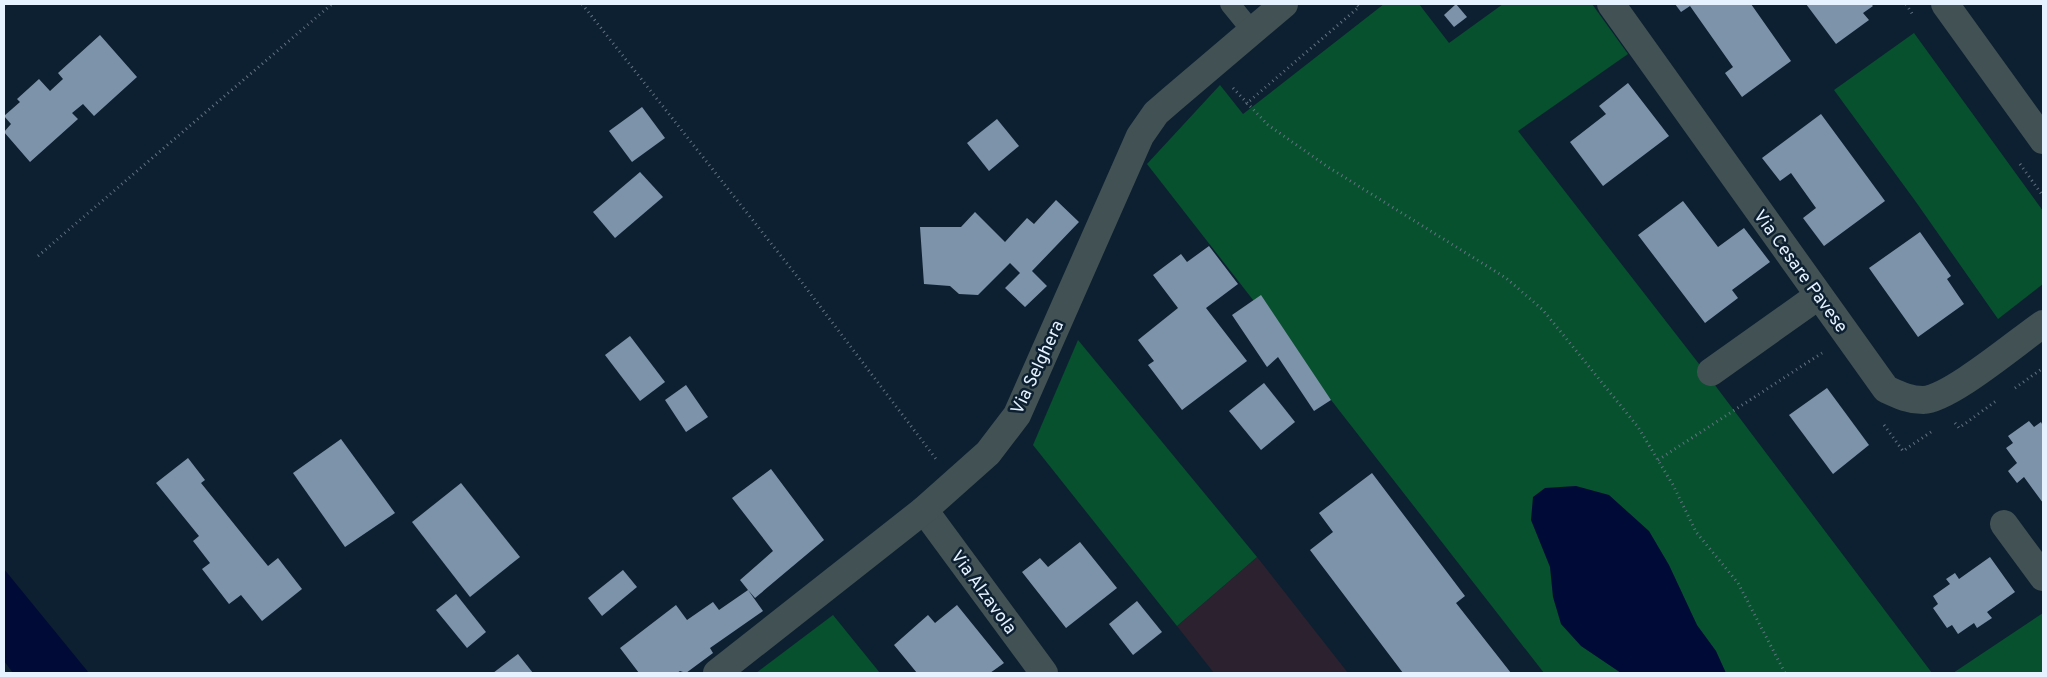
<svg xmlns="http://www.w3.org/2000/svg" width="2047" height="677" viewBox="0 0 2047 677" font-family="Overpass,sans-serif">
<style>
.industrial{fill:#2c212e}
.green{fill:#07512f}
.water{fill:#000a37}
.building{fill:#7d93a9}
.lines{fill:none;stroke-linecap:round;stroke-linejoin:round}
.path{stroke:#637383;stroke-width:3;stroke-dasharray:1 4;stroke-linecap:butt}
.lane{stroke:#425153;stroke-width:20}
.street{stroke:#425153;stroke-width:28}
.labels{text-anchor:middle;stroke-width:5;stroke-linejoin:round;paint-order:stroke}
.street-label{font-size:18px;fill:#e6f2ff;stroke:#0d2031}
</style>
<rect width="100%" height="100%" fill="#0d2031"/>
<!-- industrial -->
<polygon class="industrial" points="1257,557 1348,673 1214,673 1177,626"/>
<!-- green -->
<g class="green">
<polygon points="1384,4 1419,4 1449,43 1503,4 1592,4 1628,54 1518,131 1696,360 1932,673 1544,673 1147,164 1220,85 1243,114"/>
<polygon points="1914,33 2043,211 2043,284 1998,319 1916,202 1834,90"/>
<polygon points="1078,340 1257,557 1177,626 1033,445"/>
<polygon points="2043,613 2043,673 1953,673"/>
<polygon points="833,615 880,673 756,673"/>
</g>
<!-- water -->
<g class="water">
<polygon points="1576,486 1609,495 1649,531 1669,565 1697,625 1716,651 1726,673 1621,673 1581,646 1561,624 1553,597 1550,567 1531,520 1533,497 1545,488"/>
<polygon points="4,569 89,673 13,673 4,661"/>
</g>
<!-- building -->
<g class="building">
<polygon points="1456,4 1467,17 1454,27 1444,15"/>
<polygon points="1675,4 1751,4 1791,61 1742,97 1725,73 1733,67 1690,6 1681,12"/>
<polygon points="1806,4 1871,4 1873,6 1863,13 1869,20 1836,44"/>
<polygon points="100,35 137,77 94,116 83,104 72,113 78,119 30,162 4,132 11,124 4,116 20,102 17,99 39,79 50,91 63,79 58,73"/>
<polygon points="1628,83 1669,136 1603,186 1570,142 1606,114 1599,106"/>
<polygon points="642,107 665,138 632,162 609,131"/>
<polygon points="1821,114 1885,201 1824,246 1803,218 1816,208 1791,173 1780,181 1762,158"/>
<polygon points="997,119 1019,146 989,171 967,143"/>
<polygon points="640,172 663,197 615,238 593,212"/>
<polygon points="1056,200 1079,222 1032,271 1047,286 1025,307 1005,288 1020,273 1010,263 978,295 959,294 950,286 924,284 920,227 961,227 975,212 1005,242 1027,218 1034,224"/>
<polygon points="1683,201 1718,247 1744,228 1770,262 1732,290 1738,298 1705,323 1638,235"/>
<polygon points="1920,232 1951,276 1947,279 1964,304 1918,337 1869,268"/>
<polygon points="1209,246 1238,284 1206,308 1247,361 1182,410 1148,365 1154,361 1138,340 1178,308 1153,275 1181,254 1187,262"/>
<polygon points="1261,295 1331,400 1314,411 1278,357 1267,367 1232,315"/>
<polygon points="630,336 665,382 640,401 605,355"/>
<polygon points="1264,383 1295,422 1261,450 1229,411"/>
<polygon points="686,385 708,417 686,432 665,400"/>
<polygon points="1827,388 1869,445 1833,474 1789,415"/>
<polygon points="2029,421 2034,427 2041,422 2043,426 2043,503 2024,477 2017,483 2008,471 2017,463 2006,448 2013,443 2008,436"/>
<polygon points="341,439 395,513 345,547 293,473"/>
<polygon points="188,458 205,480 201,483 268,566 278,558 302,589 262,621 241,595 229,604 202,569 210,563 193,541 199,536 156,483"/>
<polygon points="771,469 824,540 755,598 748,590 763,611 710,648 713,653 686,673 680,671 677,673 639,673 620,648 676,605 687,620 713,602 719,610 748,590 740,580 773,551 732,498"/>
<polygon points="1372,473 1465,596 1456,603 1511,673 1403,673 1310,550 1333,532 1319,513"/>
<polygon points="461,483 520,557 470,597 412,522"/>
<polygon points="1080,542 1117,588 1066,628 1022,572 1040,558 1048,567"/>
<polygon points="1990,557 2015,592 1987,612 1992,618 1977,628 1974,623 1958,634 1952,625 1947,628 1933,608 1938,604 1933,596 1950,584 1946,579 1955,573 1959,579"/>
<polygon points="623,570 637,587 602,616 588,598"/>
<polygon points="456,594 486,632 467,648 436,610"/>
<polygon points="1137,601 1162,632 1133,655 1109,624"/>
<polygon points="957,605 1004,663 990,673 917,673 894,645 928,615 935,623"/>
<polygon points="518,654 533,673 493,673"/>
</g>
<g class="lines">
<!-- path -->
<g class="path">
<polyline points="582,4 800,280 936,459"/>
<polyline points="1906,4 1913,15"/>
<polyline points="1233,88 1268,125 1328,167 1506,278 1543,310 1638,427 1673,485 1696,532 1738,583 1785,673"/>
<polyline points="1246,104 1359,7 1356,4"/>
<polyline points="2020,164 2043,196"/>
<polyline points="38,256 332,4"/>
<polyline points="2015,388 2043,368"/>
<polyline points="1955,423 1959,428 1996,401"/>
<polyline points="1884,425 1903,451 1931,432"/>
<polyline points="1658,460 1822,353"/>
</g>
<!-- lane -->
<polyline class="lane" points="1230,4 1252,31"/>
<!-- street -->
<g class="street">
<path d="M1611 4 1886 389C1899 395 1909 400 1923 400 1950 399 2018 341 2043 324"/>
<polyline points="1945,4 2043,140"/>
<polyline points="1711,372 1818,296"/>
<polyline points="924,510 1044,673"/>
<polyline points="2004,524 2043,577"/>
<polyline points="717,673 924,510 988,453 1017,415 1140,136 1156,113 1171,100 1284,4"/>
</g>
</g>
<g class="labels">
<!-- street labels -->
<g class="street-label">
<text transform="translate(1801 271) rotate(54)" y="6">Via Cesare Pavese</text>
<text transform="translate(1037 367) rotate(-65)" y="6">Via Selghera</text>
<text transform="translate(984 592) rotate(54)" y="6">Via Alzavola</text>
</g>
</g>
<!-- border -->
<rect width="2047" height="677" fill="none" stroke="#e6f2ff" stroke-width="10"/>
</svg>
